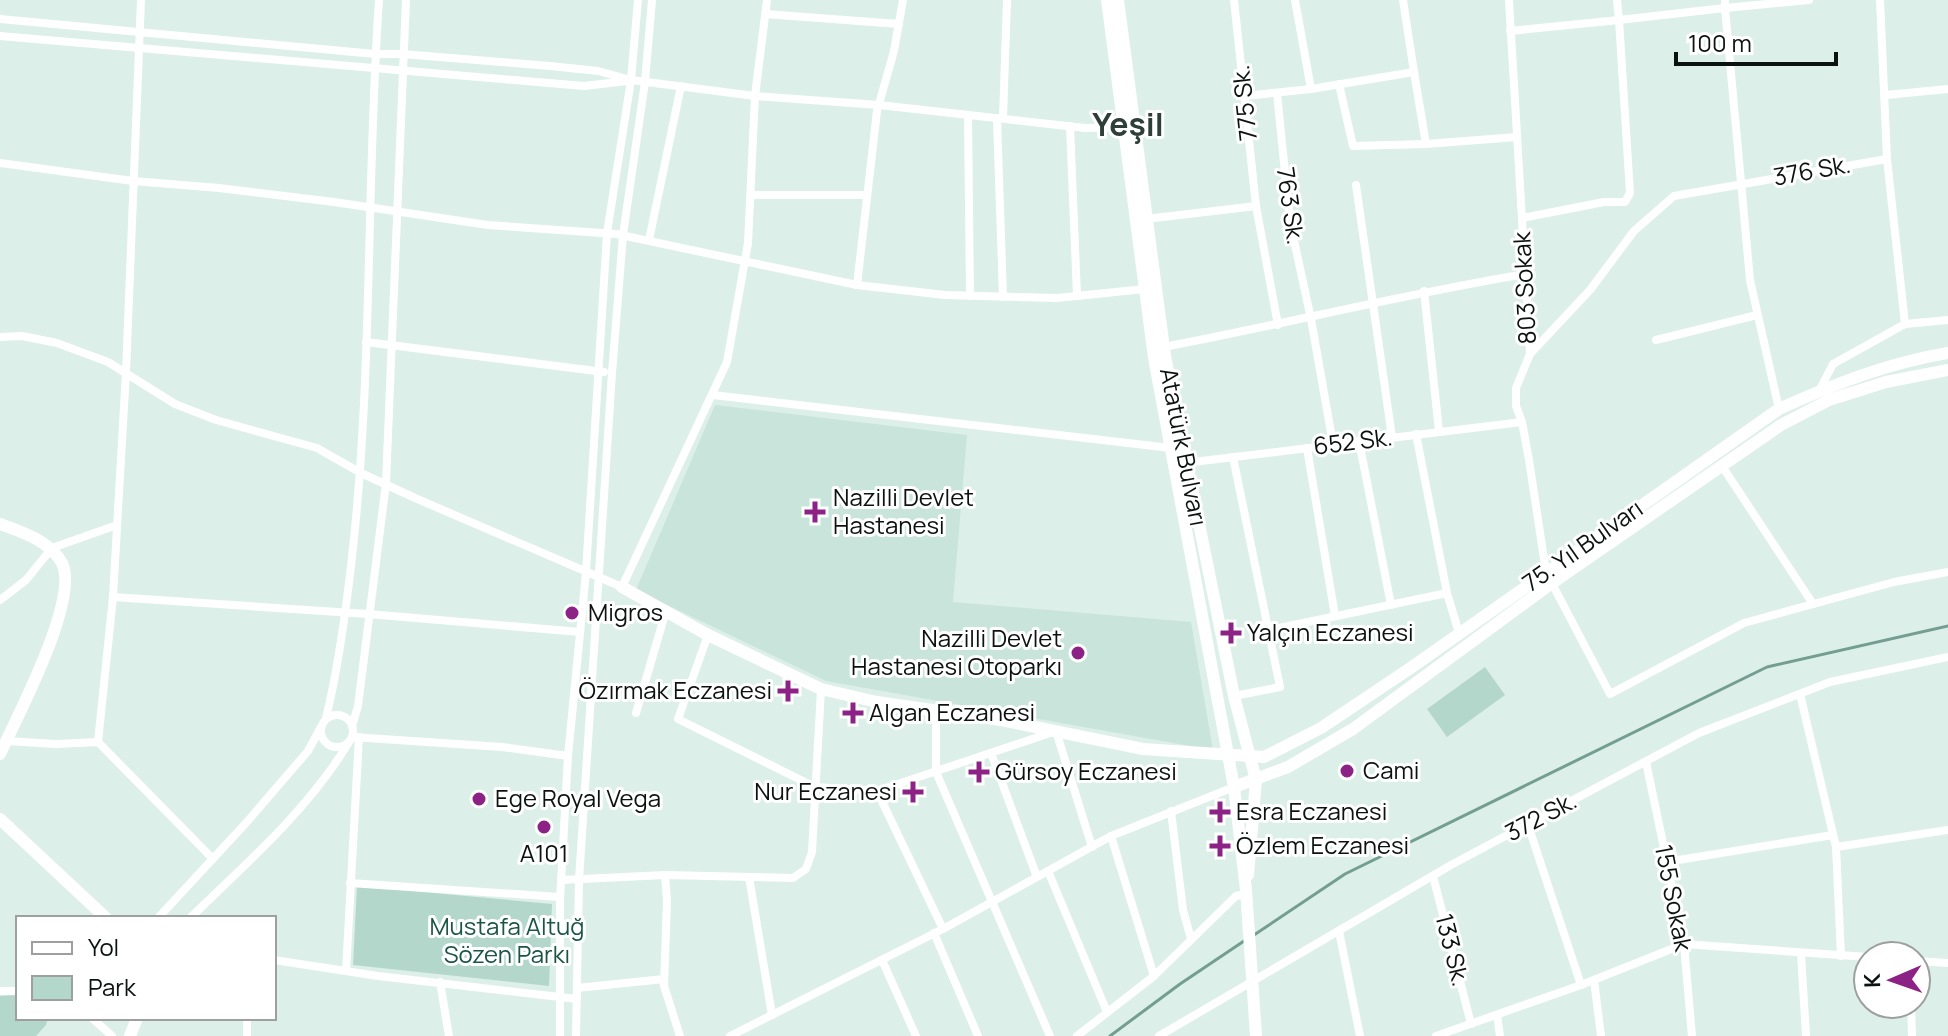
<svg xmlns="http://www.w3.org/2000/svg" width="1948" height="1036" viewBox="0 0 1948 1036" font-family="Manrope,sans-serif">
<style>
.built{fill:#c9e4db}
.green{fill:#b4d7cb}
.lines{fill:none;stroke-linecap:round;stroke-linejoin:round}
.stream{stroke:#739e91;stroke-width:3}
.street{stroke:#fff;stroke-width:8}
.secondary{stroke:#fff;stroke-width:12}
.poi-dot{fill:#8d2286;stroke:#fff;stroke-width:3}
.labels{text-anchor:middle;stroke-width:6;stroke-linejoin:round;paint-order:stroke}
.street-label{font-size:24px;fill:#0b120f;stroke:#fff}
.poi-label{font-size:24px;fill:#0b120f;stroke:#fff;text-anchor:start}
.park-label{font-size:24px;fill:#1b5546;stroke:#fff}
.district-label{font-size:32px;font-weight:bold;fill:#2e3e39;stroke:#fff}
</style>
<rect width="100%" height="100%" fill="#dcefe9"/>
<!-- built -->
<polygon class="built" points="715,405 967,435 953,602 1191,622 1213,750 826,681 636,590"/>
<!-- green -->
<g class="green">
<polygon points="1485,667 1505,695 1447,737 1427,709"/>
<polygon points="357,886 552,904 549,986 353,965"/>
<polygon points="18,995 18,1018 48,1018 46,1025 36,1036 0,1036 0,996"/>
</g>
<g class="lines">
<!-- stream -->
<g class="stream">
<polyline points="1254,935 1345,874 1767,667 1948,626"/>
<polyline points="1110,1036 1180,984 1244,941"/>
</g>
<!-- street -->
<g class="street">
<polyline points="1234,0 1256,206"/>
<polyline points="1509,0 1530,354 1516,388 1516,406 1522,422 1529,460 1546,572 1610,694 1744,623 1894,582 1948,572"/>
<polyline points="1725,0 1725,8 1809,0"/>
<polyline points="1880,0 1887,159"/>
<polyline points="765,14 899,24"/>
<polyline points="0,19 375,54 402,54 550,66 598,71 631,80 755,96 879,105 1085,128 1123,127"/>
<polyline points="1510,31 1619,20 1617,0"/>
<polyline points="0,36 584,86 627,81"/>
<polyline points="1339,84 1353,146 1426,144 1414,72"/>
<polyline points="1311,89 1414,72 1403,0"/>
<polyline points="1277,93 1290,222 1311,319 1333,444"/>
<polyline points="1886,95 1948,89"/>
<polyline points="1245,96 1311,89 1295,0"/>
<polyline points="968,115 970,296"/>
<polyline points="997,118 1003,297"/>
<polyline points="1003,118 1007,0"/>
<polyline points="1070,126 1077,296"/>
<polyline points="1426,144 1517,137"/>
<polyline points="0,163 133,181 219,188 334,202 488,225 616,234 857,285 945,295 1057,298 1145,289"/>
<polyline points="1356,185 1392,437"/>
<polyline points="751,195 867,195"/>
<polyline points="1522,218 1604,202 1625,202 1630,193 1619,20 1725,8 1750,280 1779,409"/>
<polyline points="1146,219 1256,206 1278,325"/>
<polyline points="649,240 681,86"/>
<polyline points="857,285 877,111 894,51 903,0"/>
<polyline points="1424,291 1439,431"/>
<polyline points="1905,324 1948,320"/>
<polyline points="0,337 22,336 57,343 108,362 175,404 216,420 317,448 361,473 415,498 622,587 727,362 748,243 755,96 767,0"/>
<polyline points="1656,340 1757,315"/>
<polyline points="366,342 604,372"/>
<path d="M1164 347C1285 324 1404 294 1526 274"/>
<polyline points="1530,354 1590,290 1634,231 1674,196 1887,159 1905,324 1833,364 1819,391"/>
<polyline points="713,395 1171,448"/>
<polyline points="1416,434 1447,593"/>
<polyline points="1359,441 1391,605"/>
<polyline points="1307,448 1335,616"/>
<polyline points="1233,457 1280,687 1234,696"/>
<polyline points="1185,463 1522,422"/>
<polyline points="1722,466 1813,604"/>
<polyline points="113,597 368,614 580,632"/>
<polyline points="0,600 26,580 52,548 117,525"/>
<polyline points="1269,630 1447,593 1459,633"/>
<polyline points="708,635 678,719 815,787 877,791 1056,731 1092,847"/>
<polyline points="1800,694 1836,847 1841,956"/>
<polyline points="936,710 936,772 1050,1036"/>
<polyline points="636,713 666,611"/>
<circle cx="337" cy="731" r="16"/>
<path d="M326 718C339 665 346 611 352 557 373 372 366 185 379 0"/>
<polyline points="352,726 358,706 386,483 406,0"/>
<polyline points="352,737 502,747 568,756"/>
<polyline points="6,741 56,744 98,742 213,859"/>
<polyline points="98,742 113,597 126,372 141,0"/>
<polyline points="991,753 1037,877"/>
<polyline points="1646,762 1684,944 1692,1036"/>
<polyline points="877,791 943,929"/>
<polyline points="1171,811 1183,910 1191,939"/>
<polyline points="1528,825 1581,985"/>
<polyline points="1111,836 1154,976"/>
<polyline points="1836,847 1948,830"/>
<polyline points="1666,862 1833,835"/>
<polyline points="1048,871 1107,1012"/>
<polyline points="665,875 667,901 664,986 680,1036"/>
<polyline points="1433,876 1471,1024"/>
<polyline points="749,877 772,1015"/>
<polyline points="561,880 665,875 793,878 806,869 812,852 821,689"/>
<polyline points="350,883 560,897"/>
<polyline points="158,918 246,823 308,751 321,727"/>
<path d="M190 918C246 864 309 809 349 742"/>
<polyline points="1339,931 1360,1036"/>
<polyline points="934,933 978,1036"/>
<polyline points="1801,953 1806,1036"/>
<polyline points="274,960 378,976 577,999"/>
<polyline points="882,960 916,1036"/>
<polyline points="1916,961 1948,963"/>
<polyline points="346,971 359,737"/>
<polyline points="1594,980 1601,1036"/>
<polyline points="440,982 449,1036"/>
<polyline points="577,988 664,979"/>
<polyline points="0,991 18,991"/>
<polyline points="1911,1004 1912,1036"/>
<polyline points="1497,1015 1500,1036"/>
<polyline points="92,1018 112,1036"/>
<polyline points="247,1036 247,1018"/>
<polyline points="560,1036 560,900 568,756 586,572 607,233 631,80 638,0"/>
<polyline points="576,1036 579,880 612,373 623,235 645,82 652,0"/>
<polyline points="730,1036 943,929 1111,836 1234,787"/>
<polyline points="1077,1036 1154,976 1236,896 1246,894"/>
<polyline points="1159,1036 1451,865 1699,733 1830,682 1948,657"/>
<polyline points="1436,1036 1581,985 1684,944 1868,957"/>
</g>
<!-- secondary -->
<g class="secondary">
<polyline points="1107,0 1154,358 1234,787 1246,890 1256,1036"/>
<polyline points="1118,0 1165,356 1234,696 1256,780 1248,875"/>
<path d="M0 524C22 532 50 541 62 563 80 599 17 717 0 754"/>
<path d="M622 587 708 635 821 689 877 702 1001 720 1143 749 1264 757 1321 728 1412 667 1779 409C1834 384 1888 363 1948 353"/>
<polyline points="1234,787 1288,767 1353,729 1552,583 1781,425 1829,400 1886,382 1948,370"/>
<polyline points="0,819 106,918"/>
<polyline points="130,1036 137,1018"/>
</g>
</g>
<!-- markers -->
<g class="poi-dot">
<path d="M811 500h8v8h8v8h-8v8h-8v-8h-8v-8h8z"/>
<circle cx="572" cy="613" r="8"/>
<path d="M1227 621h8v8h8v8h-8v8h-8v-8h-8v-8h8z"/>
<circle cx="1078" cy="653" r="8"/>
<path d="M784 679h8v8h8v8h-8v8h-8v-8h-8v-8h8z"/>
<path d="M849 701h8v8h8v8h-8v8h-8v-8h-8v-8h8z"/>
<circle cx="1347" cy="771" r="8"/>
<path d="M975 760h8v8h8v8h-8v8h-8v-8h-8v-8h8z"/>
<path d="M909 780h8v8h8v8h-8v8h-8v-8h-8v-8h8z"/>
<circle cx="479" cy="799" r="8"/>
<path d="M1216 800h8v8h8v8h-8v8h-8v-8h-8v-8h8z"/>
<circle cx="544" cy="827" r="8"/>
<path d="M1216 834h8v8h8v8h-8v8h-8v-8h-8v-8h8z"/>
</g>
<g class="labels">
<!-- street labels -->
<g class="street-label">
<text transform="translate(1245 103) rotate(-96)" y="8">775 Sk.</text>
<text transform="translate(1812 171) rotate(-10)" y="8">376 Sk.</text>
<text transform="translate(1290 206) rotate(82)" y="8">763 Sk.</text>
<text transform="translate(1525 288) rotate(-93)" y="8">803 Sokak</text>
<text transform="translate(1353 442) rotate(-7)" y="8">652 Sk.</text>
<text transform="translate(1183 447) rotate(79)" y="8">Atatürk Bulvarı</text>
<text transform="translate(1583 546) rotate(-35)" y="8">75. Yıl Bulvarı</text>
<text transform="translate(1541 817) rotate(-28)" y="8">372 Sk.</text>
<text transform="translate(1673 898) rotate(79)" y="8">155 Sokak</text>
<text transform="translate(1452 950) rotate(76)" y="8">133 Sk.</text>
</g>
<!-- poi labels -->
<g class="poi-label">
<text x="833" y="506">Nazilli Devlet<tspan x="833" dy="28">Hastanesi</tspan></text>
<text x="588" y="621">Migros</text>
<text x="1247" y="641">Yalçın Eczanesi</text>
<text x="1062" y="647" text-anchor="end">Nazilli Devlet<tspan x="1062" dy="28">Hastanesi Otoparkı</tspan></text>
<text x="772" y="699" text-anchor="end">Özırmak Eczanesi</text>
<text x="869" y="721">Algan Eczanesi</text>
<text x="1363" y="779">Cami</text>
<text x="995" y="780">Gürsoy Eczanesi</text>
<text x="897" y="800" text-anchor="end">Nur Eczanesi</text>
<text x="495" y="807">Ege Royal Vega</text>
<text x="1236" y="820">Esra Eczanesi</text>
<text x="1236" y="854">Özlem Eczanesi</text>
<text x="544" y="862" text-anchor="middle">A101</text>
</g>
<!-- park labels -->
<g class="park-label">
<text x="507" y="935">Mustafa Altuğ<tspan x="507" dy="28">Sözen Parkı</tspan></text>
</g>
<!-- district labels -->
<g class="district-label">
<text x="1128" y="136">Yeşil</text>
</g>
</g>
<!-- legend -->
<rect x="16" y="916" width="260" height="104" fill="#ffffff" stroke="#9da09f" stroke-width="2"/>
<rect x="32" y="942" width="40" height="12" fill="#ffffff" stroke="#9da09f" stroke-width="2"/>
<text x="88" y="956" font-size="24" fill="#0b120f">Yol</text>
<rect x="32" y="976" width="40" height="24" fill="#b4d7cb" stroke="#9da09f" stroke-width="2"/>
<text x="88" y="996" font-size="24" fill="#0b120f">Park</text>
<!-- north arrow -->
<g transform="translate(1892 980) rotate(268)"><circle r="38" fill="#ffffff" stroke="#9da09f" stroke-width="2"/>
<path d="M0-6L14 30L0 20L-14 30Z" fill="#8d2286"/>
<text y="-12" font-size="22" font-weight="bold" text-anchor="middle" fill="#0b120f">K</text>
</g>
<!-- scale -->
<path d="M1676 52v12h160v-12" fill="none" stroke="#0b120f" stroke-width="4"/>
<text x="1688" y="52" font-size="24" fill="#0b120f" stroke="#ffffff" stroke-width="6" paint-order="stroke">100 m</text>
</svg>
